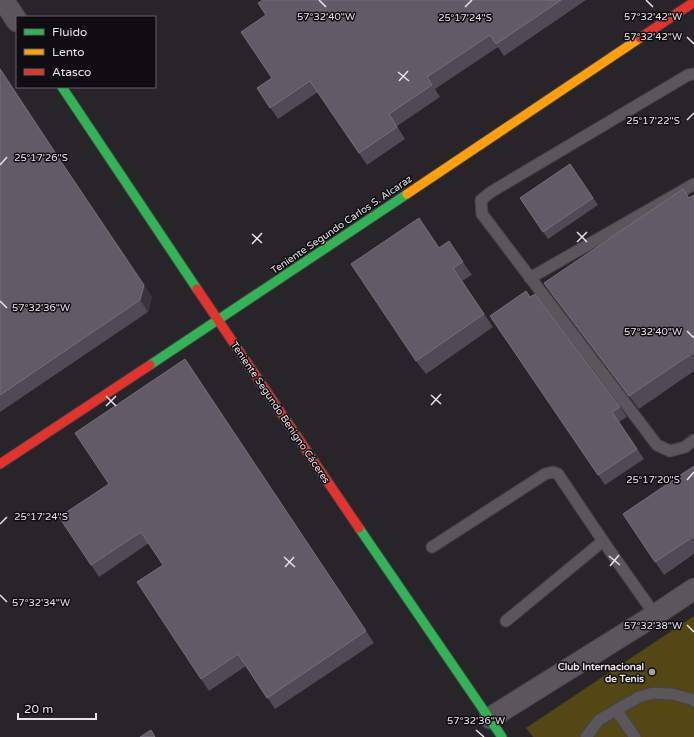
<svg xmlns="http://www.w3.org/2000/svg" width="694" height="737" viewBox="0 0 694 737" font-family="'Varela Round',sans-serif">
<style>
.green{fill:#534714}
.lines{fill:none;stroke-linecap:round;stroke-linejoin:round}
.lane-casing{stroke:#434245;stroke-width:13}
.street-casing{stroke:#434245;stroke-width:23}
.fast-casing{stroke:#434245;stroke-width:11}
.slow-casing{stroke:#434245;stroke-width:11}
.jam-casing{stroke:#434245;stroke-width:11}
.lane{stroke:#59575b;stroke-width:11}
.street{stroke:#59575b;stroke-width:21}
.fast{stroke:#30b455;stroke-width:9}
.slow{stroke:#ff9f0a;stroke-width:9}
.jam{stroke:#e5322d;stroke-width:9}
.wall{fill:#4f4b56}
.shaded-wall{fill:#38353d}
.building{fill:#605b66;stroke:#75707a}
.ticks{fill:none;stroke:#e6e4e9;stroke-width:1.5}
.poi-dot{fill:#a3a1a6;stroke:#0f0d11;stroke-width:1.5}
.labels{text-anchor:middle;stroke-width:3;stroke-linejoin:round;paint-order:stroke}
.street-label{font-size:10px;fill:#e6e4e9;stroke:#0f0d11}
.poi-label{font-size:10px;font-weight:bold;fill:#e6e4e9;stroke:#0f0d11;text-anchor:end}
.ticks-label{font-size:10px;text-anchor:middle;fill:#e6e4e9;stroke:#0f0d11;stroke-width:3;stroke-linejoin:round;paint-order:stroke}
</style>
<rect width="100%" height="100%" fill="#272529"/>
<!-- green -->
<polygon class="green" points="694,616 694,737 533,737 526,728"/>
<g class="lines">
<!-- lane casing -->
<g class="lane-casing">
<g id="lane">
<polyline points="694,74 688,75 491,192 481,200 482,214 657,445 670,451 685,447 694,440"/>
<polyline points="530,278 694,184"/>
<polyline points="432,547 545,474 553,472 558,474 603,541 655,615"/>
<polyline points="506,621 603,541"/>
<polyline points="616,710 635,737"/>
<polyline points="586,737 599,720 639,697 653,693 672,694 691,699 694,701"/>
</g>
</g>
<!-- street casing -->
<g class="street-casing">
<g id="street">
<polyline points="3,0 17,21"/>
<polyline points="490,718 655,615 694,589"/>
</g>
</g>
<!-- fast casing -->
<g class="fast-casing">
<g id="fast">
<polyline points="62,87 197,289"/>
<polyline points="150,365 407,194"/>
<polyline points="359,528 502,737"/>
</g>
</g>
<!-- slow casing -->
<g class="slow-casing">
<polyline id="slow" points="407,194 640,38"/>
</g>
<!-- jam casing -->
<g class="jam-casing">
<g id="jam">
<polyline points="640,38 694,2"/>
<polyline points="197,289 359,528"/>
<polyline points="0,464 150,365"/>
</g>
</g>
<!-- lane -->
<use href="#lane" class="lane"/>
<!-- street -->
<use href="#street" class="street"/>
<!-- fast -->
<use href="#fast" class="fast"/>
<!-- slow -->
<use href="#slow" class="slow"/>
<!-- jam -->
<use href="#jam" class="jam"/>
</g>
<!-- wall -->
<g class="wall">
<polygon points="263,0 586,0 504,56 498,47 435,89 440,97 397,126 405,139 367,165 318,92 278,119 257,88 272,78 266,15"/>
<polygon points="0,68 72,178 152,297 148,312 0,412"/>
<polygon points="570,164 598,205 548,239 520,198"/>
<polygon points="694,195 694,371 639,409 553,296 544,283"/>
<polygon points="439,248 458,255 472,275 462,281 493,327 426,374 416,361"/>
<polygon points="490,316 620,407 627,417 619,422 644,459 605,485"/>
<polygon points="185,359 374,643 275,709 246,666 209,691 201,679 163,565 149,543 99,577 91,565 109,484"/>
<polygon points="694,466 694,554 664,575 623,514"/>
</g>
<!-- shaded-wall -->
<polygon class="shaded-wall" points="0,68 72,178 152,297 148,312 140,300"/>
<!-- building -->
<g class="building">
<polygon points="263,0 561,0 496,44 490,35 427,77 432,85 389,114 397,127 359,153 310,81 270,108 257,88 272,78 241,32 266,15 258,3"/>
<polygon points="0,69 64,166 144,285 140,300 0,395"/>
<polygon points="570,164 593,198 543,232 520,198"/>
<polygon points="683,189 689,198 694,195 694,352 629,396 544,283"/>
<polygon points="419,218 439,248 449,241 463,262 453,268 484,314 416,361 351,264"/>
<polygon points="526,291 530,297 535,294 620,407 612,412 637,449 598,475 490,316"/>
<polygon points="185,359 366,631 267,698 238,654 201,679 137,582 163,565 141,532 91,565 59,517 109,484 75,433"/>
<polygon points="694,466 694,536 655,562 623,514"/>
<polygon points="151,730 155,737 140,737"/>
</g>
<!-- ticks -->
<path class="ticks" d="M319 0 326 7M646 0 653 7M465 7 472 0M687 37 694 44M398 72 409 81M399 81 408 71M687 120 694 113M0 165 7 157M577 232 587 242M252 234 262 243M577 242 587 232M252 244 262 233M0 301 7 308M687 331 694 338M431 395 441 404M106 396 116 406M431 405 441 394M106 406 116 396M687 480 694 472M0 524 7 517M609 556 620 565M284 557 295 567M610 566 619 555M285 567 294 557M0 595 7 602M687 625 694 632M476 730 484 737"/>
<!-- markers -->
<circle class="poi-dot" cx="652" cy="672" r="4"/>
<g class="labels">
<!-- street labels -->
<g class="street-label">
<text transform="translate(341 224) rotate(-34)" y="4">Teniente Segundo Carlos S. Alcaraz</text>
<text transform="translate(281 412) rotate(56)" y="4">Teniente Segundo Benigno Cáceres</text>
</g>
<!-- poi labels -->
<g class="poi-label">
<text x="644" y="670">Club Internacional<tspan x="644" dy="12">de Tenis</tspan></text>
</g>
</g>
<g class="ticks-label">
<text x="326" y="20">57°32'40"W</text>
<text x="653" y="20">57°32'42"W</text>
<text x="465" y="21">25°17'24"S</text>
<text x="653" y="40">57°32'42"W</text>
<text x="653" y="124">25°17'22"S</text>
<text x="41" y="161">25°17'26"S</text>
<text x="41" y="311">57°32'36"W</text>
<text x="653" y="335">57°32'40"W</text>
<text x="653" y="483">25°17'20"S</text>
<text x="41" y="520">25°17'24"S</text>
<text x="41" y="606">57°32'34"W</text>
<text x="653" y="629">57°32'38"W</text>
<text x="476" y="724">57°32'36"W</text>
</g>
<!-- legend -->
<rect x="16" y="16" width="140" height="72" fill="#0f0d11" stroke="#656367"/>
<rect x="24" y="29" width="20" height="6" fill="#30b455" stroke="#656367"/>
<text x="52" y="36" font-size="12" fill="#e6e4e9">Fluido</text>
<rect x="24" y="49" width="20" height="6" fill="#ff9f0a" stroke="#656367"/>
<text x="52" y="56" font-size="12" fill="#e6e4e9">Lento</text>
<rect x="24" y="69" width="20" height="6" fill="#e5322d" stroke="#656367"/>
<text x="52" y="76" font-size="12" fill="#e6e4e9">Atasco</text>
<!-- scale -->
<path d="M18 713v6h78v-6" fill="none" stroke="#e6e4e9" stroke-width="2"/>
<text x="24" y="713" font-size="12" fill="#e6e4e9" stroke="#0f0d11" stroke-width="3" paint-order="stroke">20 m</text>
</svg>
